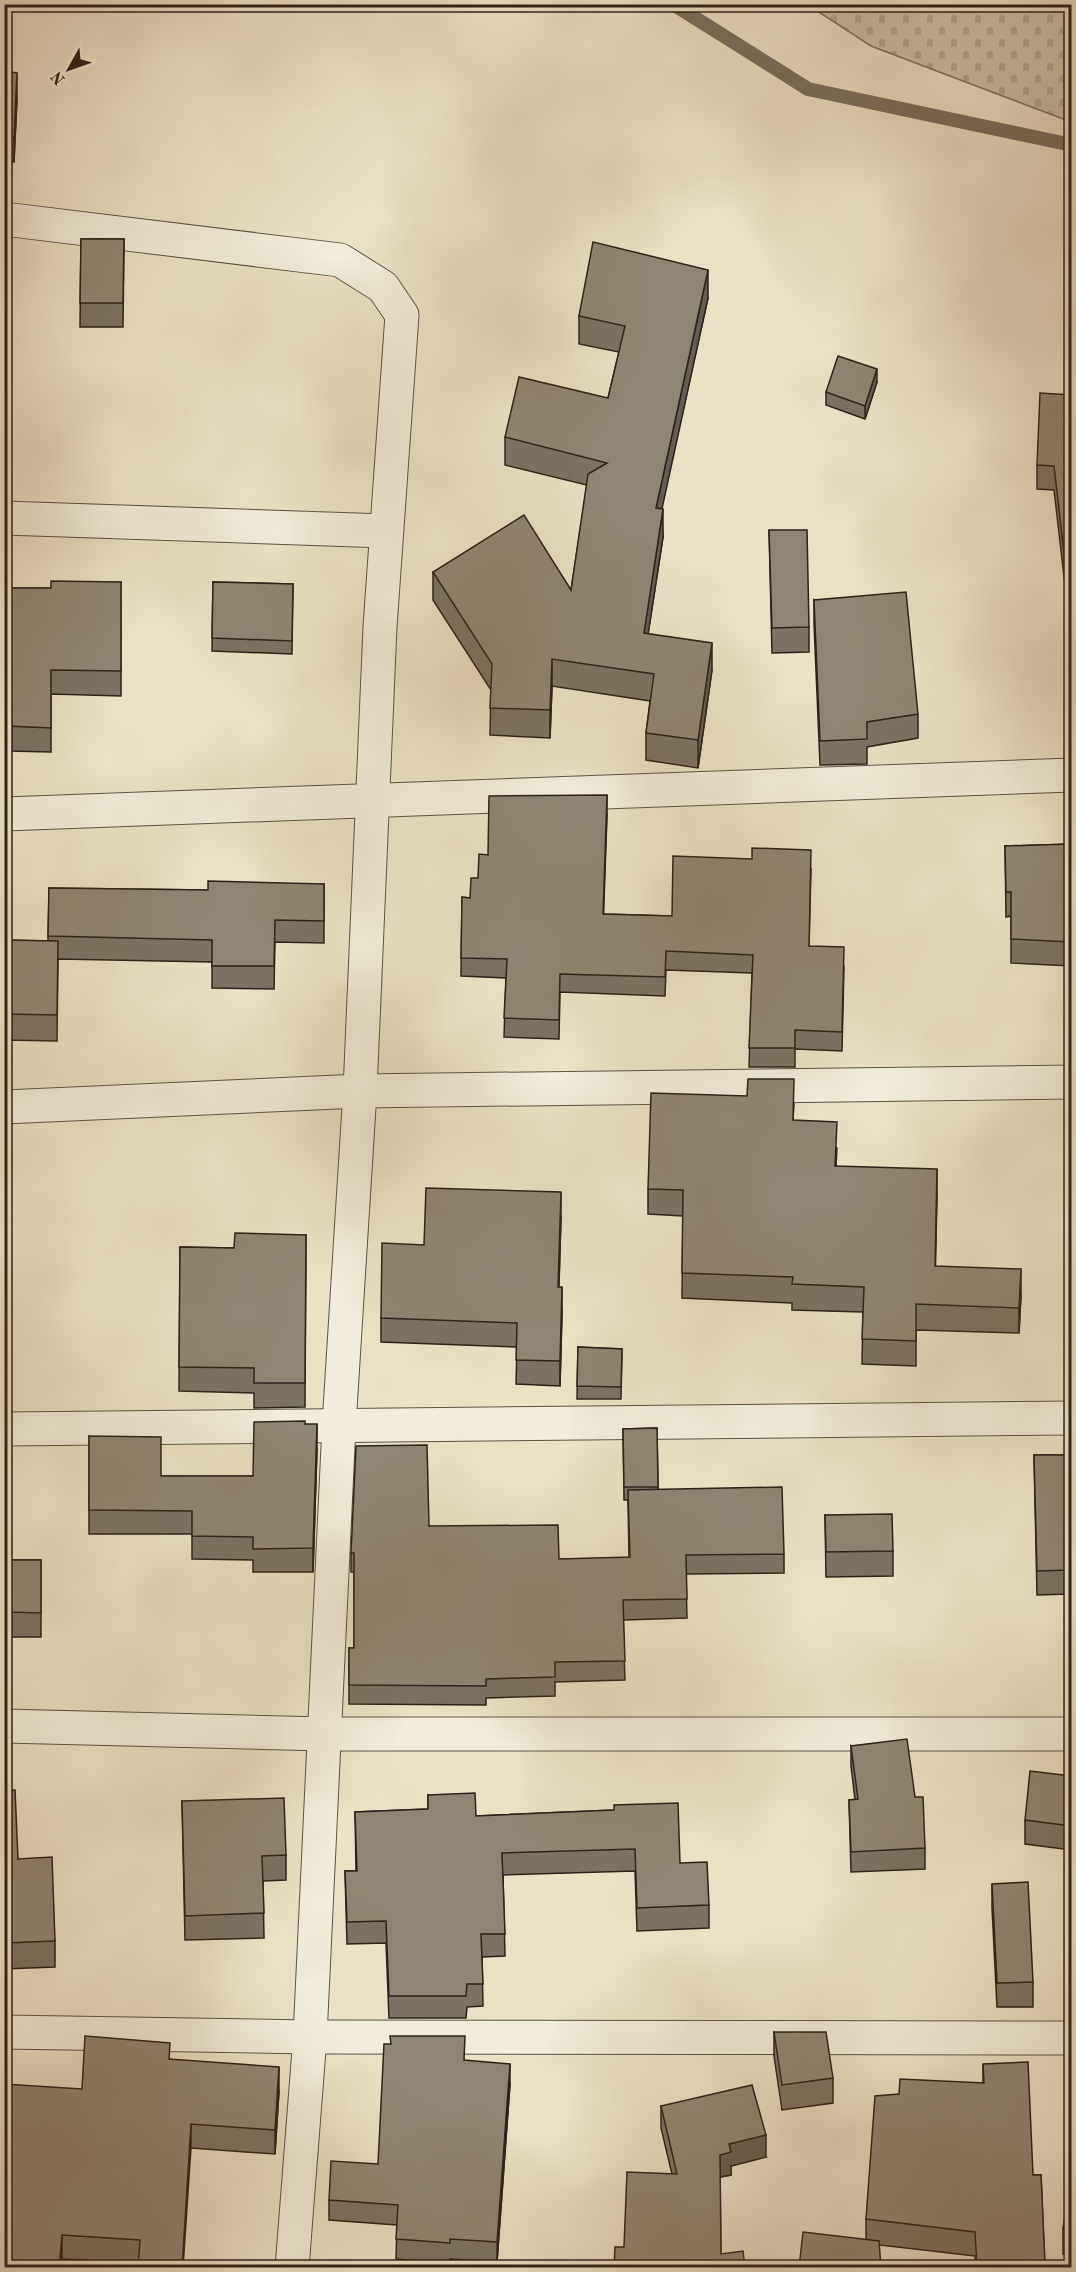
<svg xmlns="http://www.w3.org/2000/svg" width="1076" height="2272" viewBox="0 0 1076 2272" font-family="'Old Standard TT',serif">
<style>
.cemetery{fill:url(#cemetery-stones);stroke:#7c7262;stroke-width:1.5}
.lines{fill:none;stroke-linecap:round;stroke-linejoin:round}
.stream{stroke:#786e5f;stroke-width:14}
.street-casing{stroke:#5c5246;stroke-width:35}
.street{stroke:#f1ecdb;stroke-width:33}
.wall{fill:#7b7264;stroke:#2d221b;stroke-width:1.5}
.shaded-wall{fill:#645d51;stroke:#2d221b;stroke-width:1.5}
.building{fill:#8f8574;stroke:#2d221b;stroke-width:1.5}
</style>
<defs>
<pattern id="cemetery-stones" width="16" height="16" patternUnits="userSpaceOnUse" patternTransform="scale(1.5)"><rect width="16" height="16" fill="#cac1aa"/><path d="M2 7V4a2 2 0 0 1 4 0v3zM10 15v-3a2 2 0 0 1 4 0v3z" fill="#aea692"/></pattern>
</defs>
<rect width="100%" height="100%" fill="#eae1c7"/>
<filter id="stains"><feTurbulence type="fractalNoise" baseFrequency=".00333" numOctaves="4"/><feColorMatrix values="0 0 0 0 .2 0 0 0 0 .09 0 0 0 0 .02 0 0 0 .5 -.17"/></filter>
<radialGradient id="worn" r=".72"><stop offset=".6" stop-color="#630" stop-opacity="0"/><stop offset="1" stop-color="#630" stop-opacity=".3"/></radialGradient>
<!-- cemetery -->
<polygon class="cemetery" points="808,5 1071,5 1071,122 871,46"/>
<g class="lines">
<!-- stream -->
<polyline class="stream" points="673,4 808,89 1072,145"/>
<!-- street casing -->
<g class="street-casing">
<g id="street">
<polyline points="4,219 340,260 383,287 402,315 380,627 360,1091 339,1425 310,2037 292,2268"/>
<polyline points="4,518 386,531"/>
<polyline points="4,814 1072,775"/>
<polyline points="4,1107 360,1091 1072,1082"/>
<polyline points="4,1429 1072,1418"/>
<polyline points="4,1726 324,1734 1072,1734"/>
<polyline points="4,2032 310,2037 1072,2038"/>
</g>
</g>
<!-- street -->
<use href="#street" class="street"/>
</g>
<!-- wall -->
<g class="wall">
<polygon points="4,71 17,98 14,162 4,162"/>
<polygon points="81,239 124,239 123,327 80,327"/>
<polygon points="708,298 661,509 663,537 648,634 712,670 698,768 646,760 646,733 650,701 552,686 550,738 490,735 491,690 433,600 433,572 571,590 587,485 505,465 505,437 608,398 619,352 579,344 579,316"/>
<polygon points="877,382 865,419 826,405 826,392"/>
<polygon points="1071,395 1071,637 1054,490 1037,489 1037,465"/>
<polygon points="769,530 809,627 809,652 772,653"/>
<polygon points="121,582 121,696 51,694 51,752 8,751 9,588 51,588"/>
<polygon points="213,582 293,584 292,654 212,651"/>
<polygon points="814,600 918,714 918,738 867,747 867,764 820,765 814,624"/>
<polygon points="607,814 603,914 672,916 811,869 809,946 844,966 842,1051 795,1049 795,1067 749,1067 752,973 666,970 665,996 560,992 559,1039 504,1037 506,978 461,976 462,897 470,898 488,855"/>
<polygon points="1071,844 1071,966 1011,963 1011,916 1006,917 1005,846"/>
<polygon points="324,884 324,943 275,942 274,989 212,988 212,962 58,959 57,1041 4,1040 4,940 48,941 49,888 208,890"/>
<polygon points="747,1096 794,1104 793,1120 837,1148 836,1166 937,1194 935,1266 1021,1295 1019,1333 916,1330 916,1366 862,1364 863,1312 792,1310 792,1303 682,1298 683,1216 648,1214 648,1189"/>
<polygon points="561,1217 559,1287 562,1312 560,1386 516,1384 517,1347 381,1342 381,1318 424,1245"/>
<polygon points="306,1235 305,1407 254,1408 254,1393 179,1391 180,1247 234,1248"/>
<polygon points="578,1347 622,1349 621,1399 577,1399"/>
<polygon points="305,1424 317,1448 313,1572 253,1572 253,1560 192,1559 192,1534 89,1534 89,1436 161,1476 253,1476"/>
<polygon points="657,1428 658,1489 784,1554 784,1573 686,1574 687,1618 623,1620 625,1680 555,1682 555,1696 486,1698 486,1705 349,1704 349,1648 354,1648 354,1572 351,1572 351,1553 429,1526 559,1559 629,1558 628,1500 624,1500 623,1429"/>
<polygon points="1034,1455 1071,1455 1071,1594 1037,1595"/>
<polygon points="825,1515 893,1551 893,1576 826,1577"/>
<rect x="4" y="1560" width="37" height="77"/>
<polygon points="851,1746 925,1848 925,1869 851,1872 849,1800 855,1800 851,1766"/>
<polygon points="1071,1776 1071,1850 1025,1844 1025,1820"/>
<polygon points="4,1790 18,1859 55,1941 55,1967 4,1969"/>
<polygon points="428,1795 476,1816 614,1810 680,1863 709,1905 709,1928 637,1931 635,1871 503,1875 505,1956 482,1957 483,2006 467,2007 466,2018 389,2018 386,1943 347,1944 345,1871 356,1871 355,1812 428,1809"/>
<polygon points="182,1801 286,1855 286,1880 263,1881 264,1938 185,1940"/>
<polygon points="992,1884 1033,1982 1033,2007 997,2007 992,1908"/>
<polygon points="774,2032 833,2078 833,2103 782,2110 774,2056"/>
<polygon points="170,2059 279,2091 275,2154 191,2148 138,2263 62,2259 4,2268 82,2089"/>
<polygon points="464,2060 510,2084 497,2262 450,2259 450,2263 396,2259 397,2225 329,2220 329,2200 378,2164"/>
<polygon points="983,2064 1033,2175 1041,2175 1045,2268 976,2268 975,2256 880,2245 866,2239 866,2219 899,2094 983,2083"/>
<polygon points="661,2106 766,2157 731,2166 731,2175 720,2177 721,2254 745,2268 624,2247 672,2174 661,2128"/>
<polygon points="1071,2180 1071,2254 1063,2254 1063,2229"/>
</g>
<!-- shaded-wall -->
<g class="shaded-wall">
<polygon points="17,73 17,98 14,162 14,138"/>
<polygon points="708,270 708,298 656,536 656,508"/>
<polygon points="877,369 877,382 865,419 865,406"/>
<polygon points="663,509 663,537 644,661 644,633"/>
<polygon points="712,643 712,670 698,768 698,740"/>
<polygon points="552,659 552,686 550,738 550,710"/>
<polygon points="607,795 607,814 603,933 603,914"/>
<polygon points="937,1169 937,1194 935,1292 935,1266"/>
<polygon points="561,1192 561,1217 558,1312 558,1287"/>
<polygon points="1021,1269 1021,1295 1019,1333 1019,1308"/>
<polygon points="562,1287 562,1312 560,1386 560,1361"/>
<polygon points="317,1424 317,1448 313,1572 313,1548"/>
<polygon points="510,2064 510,2084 497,2262 497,2242"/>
<polygon points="279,2067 279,2091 275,2154 275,2130"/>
<polygon points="191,2124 191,2148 183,2268 182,2268"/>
<polygon points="766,2135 766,2157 731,2166 731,2175 720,2177 720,2155 729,2144"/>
<polygon points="62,2235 62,2259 61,2268 59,2268"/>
</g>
<!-- building -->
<g class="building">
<polygon points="4,71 17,73 14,138 4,137"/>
<polygon points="81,239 124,239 123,303 80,303"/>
<polygon points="593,242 708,270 656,508 663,509 644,633 712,643 698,740 646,733 654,674 552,659 550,710 490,708 492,664 433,572 524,515 571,590 588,474 607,463 505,437 519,377 608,398 625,326 579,316"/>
<polygon points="838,356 877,369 865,406 826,392"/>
<polygon points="1040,393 1071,395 1071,613 1054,466 1037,465"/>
<polygon points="769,530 807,530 809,627 772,628"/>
<polygon points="51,581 121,582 121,671 51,670 51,728 8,726 9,588 51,588"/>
<polygon points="213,582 293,584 292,641 212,638"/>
<polygon points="906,592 918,714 867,722 867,739 820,741 814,600"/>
<polygon points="607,795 603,914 672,916 673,856 752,859 752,848 811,850 809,946 844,947 842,1032 795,1030 795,1048 749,1048 753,955 666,951 665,977 560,974 559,1020 504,1018 507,959 461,958 462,897 470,898 471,878 478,878 479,854 488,855 489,796"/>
<polygon points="1071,844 1071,942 1011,939 1011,892 1006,892 1005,846"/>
<polygon points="208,881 324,884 324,921 275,920 274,966 212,966 212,940 48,936 49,888 208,890"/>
<polygon points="4,940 58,941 57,1015 4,1014"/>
<polygon points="748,1079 794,1079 793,1120 837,1122 835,1166 937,1169 935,1266 1021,1269 1019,1308 916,1304 916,1341 862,1339 864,1287 792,1284 793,1277 682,1273 683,1190 648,1189 651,1093 747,1096"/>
<polygon points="426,1188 561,1192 558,1287 562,1287 560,1361 516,1360 517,1323 381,1318 382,1243 424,1245"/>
<polygon points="235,1233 306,1235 305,1383 254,1383 254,1368 179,1367 180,1247 234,1248"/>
<polygon points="578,1347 622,1349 621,1387 577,1386"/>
<polygon points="305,1421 305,1424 317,1424 313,1548 253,1549 253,1537 192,1536 192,1511 89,1510 89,1436 161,1437 161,1476 253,1476 254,1422"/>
<polygon points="657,1428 658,1487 624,1487 623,1429"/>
<polygon points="427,1445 429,1526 558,1525 559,1559 630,1557 628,1490 782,1487 784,1554 686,1555 687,1599 623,1600 625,1661 555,1662 555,1677 486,1679 486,1686 349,1685 349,1648 354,1648 354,1553 351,1553 356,1446"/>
<polygon points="1034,1455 1071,1455 1071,1570 1037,1571"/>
<polygon points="892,1514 893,1551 826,1552 825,1515"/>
<polygon points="4,1560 41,1560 41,1613 4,1612"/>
<polygon points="907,1739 915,1797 923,1797 925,1848 851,1852 849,1800 858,1799 851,1746"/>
<polygon points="1030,1771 1071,1776 1071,1826 1025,1820"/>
<polygon points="4,1790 15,1790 18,1859 52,1857 55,1941 4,1943"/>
<polygon points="475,1793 476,1816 614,1810 614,1805 678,1803 680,1863 707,1862 709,1905 637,1908 635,1849 502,1853 505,1934 481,1934 483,1984 467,1984 466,1996 389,1996 386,1921 347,1922 345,1871 357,1871 355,1812 428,1809 428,1795"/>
<polygon points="284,1798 286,1855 262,1856 264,1913 185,1916 182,1801"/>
<polygon points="1028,1882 1033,1982 997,1983 992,1884"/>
<polygon points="774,2032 826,2032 833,2078 782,2085"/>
<polygon points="85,2036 170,2043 169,2059 279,2067 275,2130 191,2124 182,2268 138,2268 140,2240 62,2235 59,2268 4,2268 4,2084 82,2089"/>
<polygon points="390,2036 465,2036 464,2060 510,2064 497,2242 450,2239 450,2243 396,2239 398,2205 329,2200 331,2161 378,2164 384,2044 391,2044"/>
<polygon points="1028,2062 1033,2175 1041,2175 1045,2264 977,2266 975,2232 866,2219 875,2096 899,2094 900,2079 984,2083 983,2064"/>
<polygon points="752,2085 766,2135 729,2144 731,2152 720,2155 721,2254 743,2251 745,2268 614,2268 615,2247 624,2247 627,2172 677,2174 661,2106"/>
<polygon points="1071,2180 1071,2229 1063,2229"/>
<polygon points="803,2232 879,2241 881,2268 799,2268"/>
</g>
<!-- margin -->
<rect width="1076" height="2272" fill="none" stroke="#eae1c7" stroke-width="24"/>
<rect x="6" y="6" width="1064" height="2260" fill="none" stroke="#2d221b" stroke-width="3"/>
<rect x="12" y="12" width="1052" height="2248" fill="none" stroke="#2d221b" stroke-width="1.5"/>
<!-- north arrow -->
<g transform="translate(69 69) rotate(230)" stroke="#f1ecdb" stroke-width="4.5" paint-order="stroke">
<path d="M0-4.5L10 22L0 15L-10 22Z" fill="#2d221b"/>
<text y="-9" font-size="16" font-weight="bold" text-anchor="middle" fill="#2d221b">N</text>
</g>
<rect width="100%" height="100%" filter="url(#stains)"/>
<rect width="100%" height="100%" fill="url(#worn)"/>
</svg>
